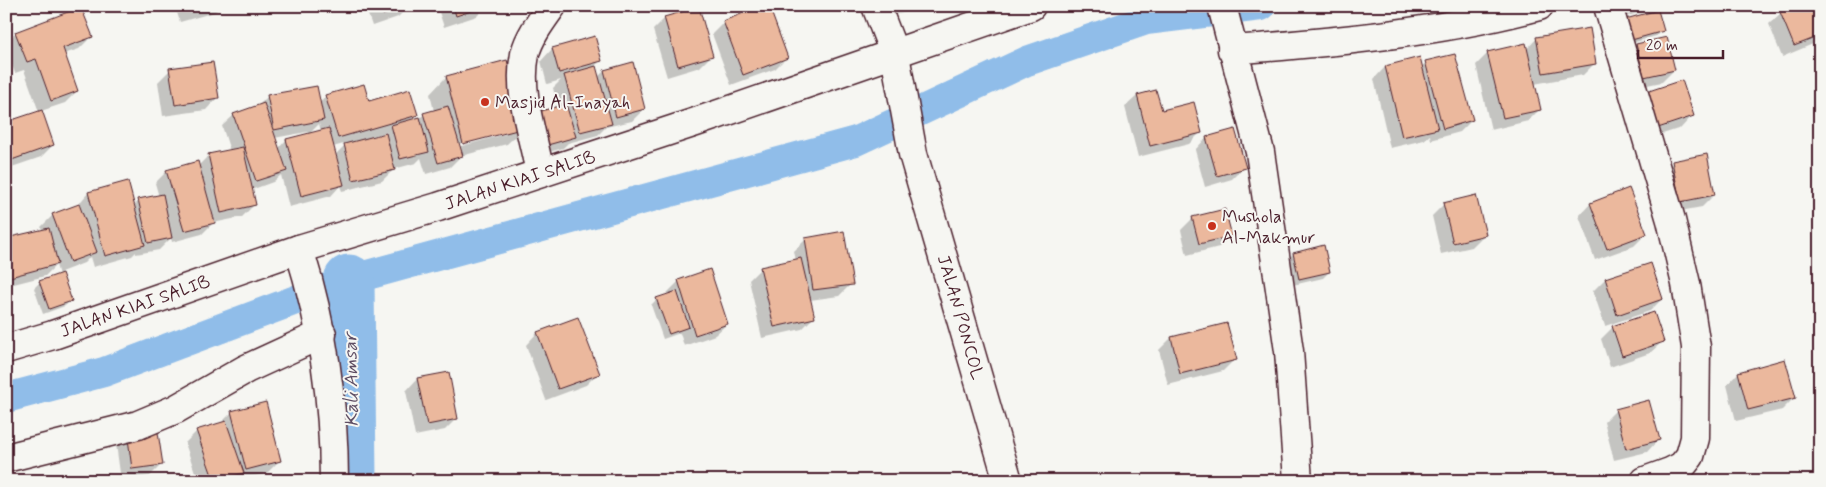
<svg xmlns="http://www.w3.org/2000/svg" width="1826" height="487" viewBox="0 0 1826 487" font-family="Mynerve,sans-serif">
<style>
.shadow{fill:#0003;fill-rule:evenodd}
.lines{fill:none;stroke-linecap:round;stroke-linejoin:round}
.canal{stroke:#90bde9;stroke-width:30}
.river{stroke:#90bde9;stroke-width:51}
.building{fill:#ebb89d;stroke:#4a1f2b}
.minor-casing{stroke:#4a1f2b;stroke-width:31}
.minor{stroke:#f6f6f2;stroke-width:28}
.poi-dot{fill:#c8321e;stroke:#f6f6f2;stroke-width:2}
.labels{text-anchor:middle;stroke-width:4;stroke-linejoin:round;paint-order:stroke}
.poi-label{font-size:18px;fill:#4a1f2b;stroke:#f6f6f2;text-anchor:start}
.street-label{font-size:18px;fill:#4a1f2b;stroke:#f6f6f2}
.water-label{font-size:19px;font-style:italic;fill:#5f4e64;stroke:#f6f6f2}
</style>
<rect width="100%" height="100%" fill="#f6f6f2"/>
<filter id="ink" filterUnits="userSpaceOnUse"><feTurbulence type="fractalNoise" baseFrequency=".02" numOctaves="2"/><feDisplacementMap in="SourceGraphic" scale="10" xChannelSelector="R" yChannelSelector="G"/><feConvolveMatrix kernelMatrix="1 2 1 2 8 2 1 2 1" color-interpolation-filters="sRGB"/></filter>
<g filter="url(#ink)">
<!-- shadow -->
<g class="shadow">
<polygon points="175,6 221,6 215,12 180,22"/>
<polygon points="365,6 409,6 398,17 372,26"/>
<polygon points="437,6 487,6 477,16 444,27"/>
<polygon points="891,6 942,6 892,15"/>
<polygon points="1613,6 1650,6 1645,11 1617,19"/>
<polygon points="1820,8 1820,41 1782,57 1769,24 1781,13"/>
<polygon points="665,18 712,55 700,67 667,77 653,30"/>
<polygon points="724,22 787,57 775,69 731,85 712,34"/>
<polygon points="1617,27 1662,30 1656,36 1622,46"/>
<polygon points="16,33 91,37 79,49 64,54 77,91 65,103 41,111 53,145 41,157 6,169 6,123 39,112 24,70 15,73 6,50 6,42"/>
<polygon points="1537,38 1595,63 1583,75 1534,84 1540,109 1528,121 1491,130 1476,65 1488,53 1526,50"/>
<polygon points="1637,45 1674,70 1662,82 1632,88 1625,57"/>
<path d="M552 49 600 61 595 66 598 77 604 71 632 64 644 109 632 121 606 127 598 135 568 143 563 148 532 157 524 128 507 144 461 156 450 167 426 174 421 158 416 163 394 169 382 181 342 191 340 186 331 196 289 207 281 175 273 182 251 190 254 205 242 217 213 223 202 234 172 242 171 238 159 250 136 254V252L132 256 93 267 90 257 84 263 61 272 71 300 65 306 43 314 34 288 40 282 59 275 56 265 45 276 6 286V240L43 230 41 227 53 215 77 206 88 193 133 206 139 201 159 197 155 183 167 171 198 166 209 155 230 151 222 126 234 115 257 107 268 96 320 103 326 96 368 102 416 115 409 122 434 111 430 94 446 77 506 62 523 126 558 108 553 88 561 80 547 84 541 61ZM319 124 321 131 309 134ZM307 132 308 134 286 140 278 149 274 138ZM387 132 383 135 373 138 372 136ZM506 132V134L458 147 457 144ZM347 143 335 155 333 147Z"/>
<polygon points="1426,63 1472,120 1460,132 1431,140 1430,135 1424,140 1390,148 1374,79 1385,67 1421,67"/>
<polygon points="170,70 217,98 206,110 163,116 158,82"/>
<polygon points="1137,96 1161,112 1201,132 1189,144 1138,157 1125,107"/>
<polygon points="1632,106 1692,116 1681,128 1644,140"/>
<polygon points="1206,138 1244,167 1232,179 1205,187 1195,150"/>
<polygon points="1673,163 1714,195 1702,207 1669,213 1661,174"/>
<polygon points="1444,204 1484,235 1472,247 1441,254 1432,216"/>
<polygon points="1590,204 1646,234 1634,246 1595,260 1579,216"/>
<polygon points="1193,218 1231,236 1219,247 1187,255 1181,230"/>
<polygon points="806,239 851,284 839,296 810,300 814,317 802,329 762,338 749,280 761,268 796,261 794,251"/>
<polygon points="1293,254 1329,272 1323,278 1293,285 1287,260"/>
<polygon points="1650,264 1662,299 1650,311 1605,326 1593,291 1605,279"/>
<polygon points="679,281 727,324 715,335 684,346 680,333 663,339 651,305 657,299 668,295 667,293"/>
<polygon points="577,318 598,373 586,385 546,400 526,345 537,333"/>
<polygon points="1227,324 1235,359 1223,371 1168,385 1159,350 1171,338"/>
<polygon points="1613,327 1662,342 1650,353 1610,367 1601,339"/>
<polygon points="1738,373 1794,398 1782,410 1736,421 1727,385"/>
<polygon points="417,379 457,418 445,430 415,436 406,391"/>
<polygon points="1616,410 1658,440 1647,452 1614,460 1604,422"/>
<polygon points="232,412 279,461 267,473 236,481 198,481 185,443 197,431 220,424"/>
<polygon points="127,432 162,464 150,476 121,480 116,444"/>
</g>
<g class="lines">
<!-- canal -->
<polyline class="canal" points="6,398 104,372 349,280 856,141 1027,61 1146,20 1261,6"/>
<!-- river -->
<polyline class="river" points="349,280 351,481"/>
</g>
<!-- building -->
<g class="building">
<polygon points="381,6 410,6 383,15"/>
<polygon points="453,6 486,6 456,16"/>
<polygon points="762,6 769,6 788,58 743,75 723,21"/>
<polygon points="1621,6 1650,6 1623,14"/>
<polygon points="1794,6 1820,6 1820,36 1794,46 1780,12"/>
<polygon points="81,7 93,37 63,48 78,91 51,101 36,59 27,62 15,32"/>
<polygon points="699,7 713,56 678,66 664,17"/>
<polygon points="1658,10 1664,31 1628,41 1622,20"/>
<polygon points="1590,28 1596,64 1543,73 1536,37"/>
<polygon points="595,36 602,61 559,73 552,48"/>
<polygon points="1667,37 1675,70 1644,77 1636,44"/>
<polygon points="1526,43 1541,110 1503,118 1487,52"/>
<polygon points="1455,54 1473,120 1443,129 1425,61"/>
<polygon points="1420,57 1438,129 1402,137 1385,66"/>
<polygon points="507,60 525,128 463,144 446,76"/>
<polygon points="213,62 219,98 175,105 169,68"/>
<polygon points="633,62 645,109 616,117 604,70"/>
<polygon points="596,66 612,124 580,132 564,75"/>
<polygon points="1682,80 1694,116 1655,129 1643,93"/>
<polygon points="364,84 369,101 410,89 418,115 338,138 325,95"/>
<polygon points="317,86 324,120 274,130 267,95"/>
<polygon points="1156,90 1162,110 1194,102 1202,133 1150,146 1137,95"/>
<polygon points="264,103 287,171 256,181 233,114"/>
<polygon points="566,104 576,137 544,146 534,113"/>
<polygon points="448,106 463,156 438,163 423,113"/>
<polygon points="42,110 54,145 6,162 6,122"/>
<polygon points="420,117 429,152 400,159 391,125"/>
<polygon points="329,128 344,185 301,196 286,139"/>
<polygon points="1235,129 1246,168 1217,176 1206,137"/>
<polygon points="386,133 395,170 353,180 344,144"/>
<polygon points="243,147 256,205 221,213 208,154"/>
<polygon points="1707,154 1715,195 1680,202 1672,161"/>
<polygon points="198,161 215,223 184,231 166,170"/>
<polygon points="128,181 145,245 105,256 88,192"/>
<polygon points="1629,188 1647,234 1607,249 1590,203"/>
<polygon points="163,194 172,238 148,243 138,199"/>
<polygon points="1476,195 1486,235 1453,243 1443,203"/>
<polygon points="79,204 97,252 70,262 52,214"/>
<polygon points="1225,209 1232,236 1199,244 1192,217"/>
<polygon points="49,228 58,264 10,277 6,263 6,238"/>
<polygon points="844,231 853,285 813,290 805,238"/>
<polygon points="1324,245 1330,272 1299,279 1293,253"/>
<polygon points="801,258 815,318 774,327 760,267"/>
<polygon points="1651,263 1663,299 1617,315 1605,278"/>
<polygon points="710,269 728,324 695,335 678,280"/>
<polygon points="62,273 72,301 49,309 39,281"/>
<polygon points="677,291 689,327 669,334 656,298"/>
<polygon points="1654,312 1664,342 1622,356 1612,326"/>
<polygon points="578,317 600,374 558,389 537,332"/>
<polygon points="1227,323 1237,360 1180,374 1171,337"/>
<polygon points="1785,359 1796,398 1748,410 1738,372"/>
<polygon points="449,372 458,419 427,425 417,378"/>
<polygon points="1649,400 1660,440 1626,449 1615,409"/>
<polygon points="266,402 281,461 246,470 231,411"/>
<polygon points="226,421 244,473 214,481 196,430"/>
<polygon points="157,426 163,465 132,469 127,431"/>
</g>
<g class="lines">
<!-- minor casing -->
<g class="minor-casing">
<g id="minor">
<polyline points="876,6 895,55 913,154 1008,481"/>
<polyline points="1222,6 1260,152 1289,351 1298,481"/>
<polyline points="1608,6 1671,220 1686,284 1696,347 1695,438 1690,456 1682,466 1670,472 1645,481"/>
<path d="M1232 50C1336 42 1438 33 1539 6"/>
<path d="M540 173C533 135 517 92 525 54 529 37 542 20 552 6"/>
<path d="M299 249C323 325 334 401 334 481"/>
<polyline points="6,349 53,335 299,249 438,207 696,122 1031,6"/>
<polyline points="6,458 138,425 176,409 246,369 322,334"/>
</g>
</g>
<!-- minor -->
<use href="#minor" class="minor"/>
</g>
</g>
<!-- markers -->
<g class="poi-dot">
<circle cx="485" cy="102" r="5"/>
<circle cx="1212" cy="226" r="5"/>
</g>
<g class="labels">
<!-- poi labels -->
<g class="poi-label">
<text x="495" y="108">Masjid Al-Inayah</text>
<text x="1222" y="222">Mushola<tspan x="1222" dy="21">Al-Makmur</tspan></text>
</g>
<!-- street labels -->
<g class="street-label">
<text transform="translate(520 180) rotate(-18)" y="6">JALAN KIAI SALIB</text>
<text transform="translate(135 306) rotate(-19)" y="6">JALAN KIAI SALIB</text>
<text transform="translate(961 317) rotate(74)" y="6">JALAN PONCOL</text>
</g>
<!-- water labels -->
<g class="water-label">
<text transform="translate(350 380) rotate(-91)" y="7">Kali Amsar</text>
</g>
</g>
<!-- margin -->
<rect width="1826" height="487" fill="none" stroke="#f6f6f2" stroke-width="25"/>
<rect x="12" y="12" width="1801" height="462" fill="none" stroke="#4a1f2b" stroke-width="2" filter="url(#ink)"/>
<!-- scale -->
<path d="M1638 50v8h85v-8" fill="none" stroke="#4a1f2b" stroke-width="2.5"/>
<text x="1646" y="50" font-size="15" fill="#4a1f2b" stroke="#f6f6f2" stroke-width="4" paint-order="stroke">20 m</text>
</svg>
